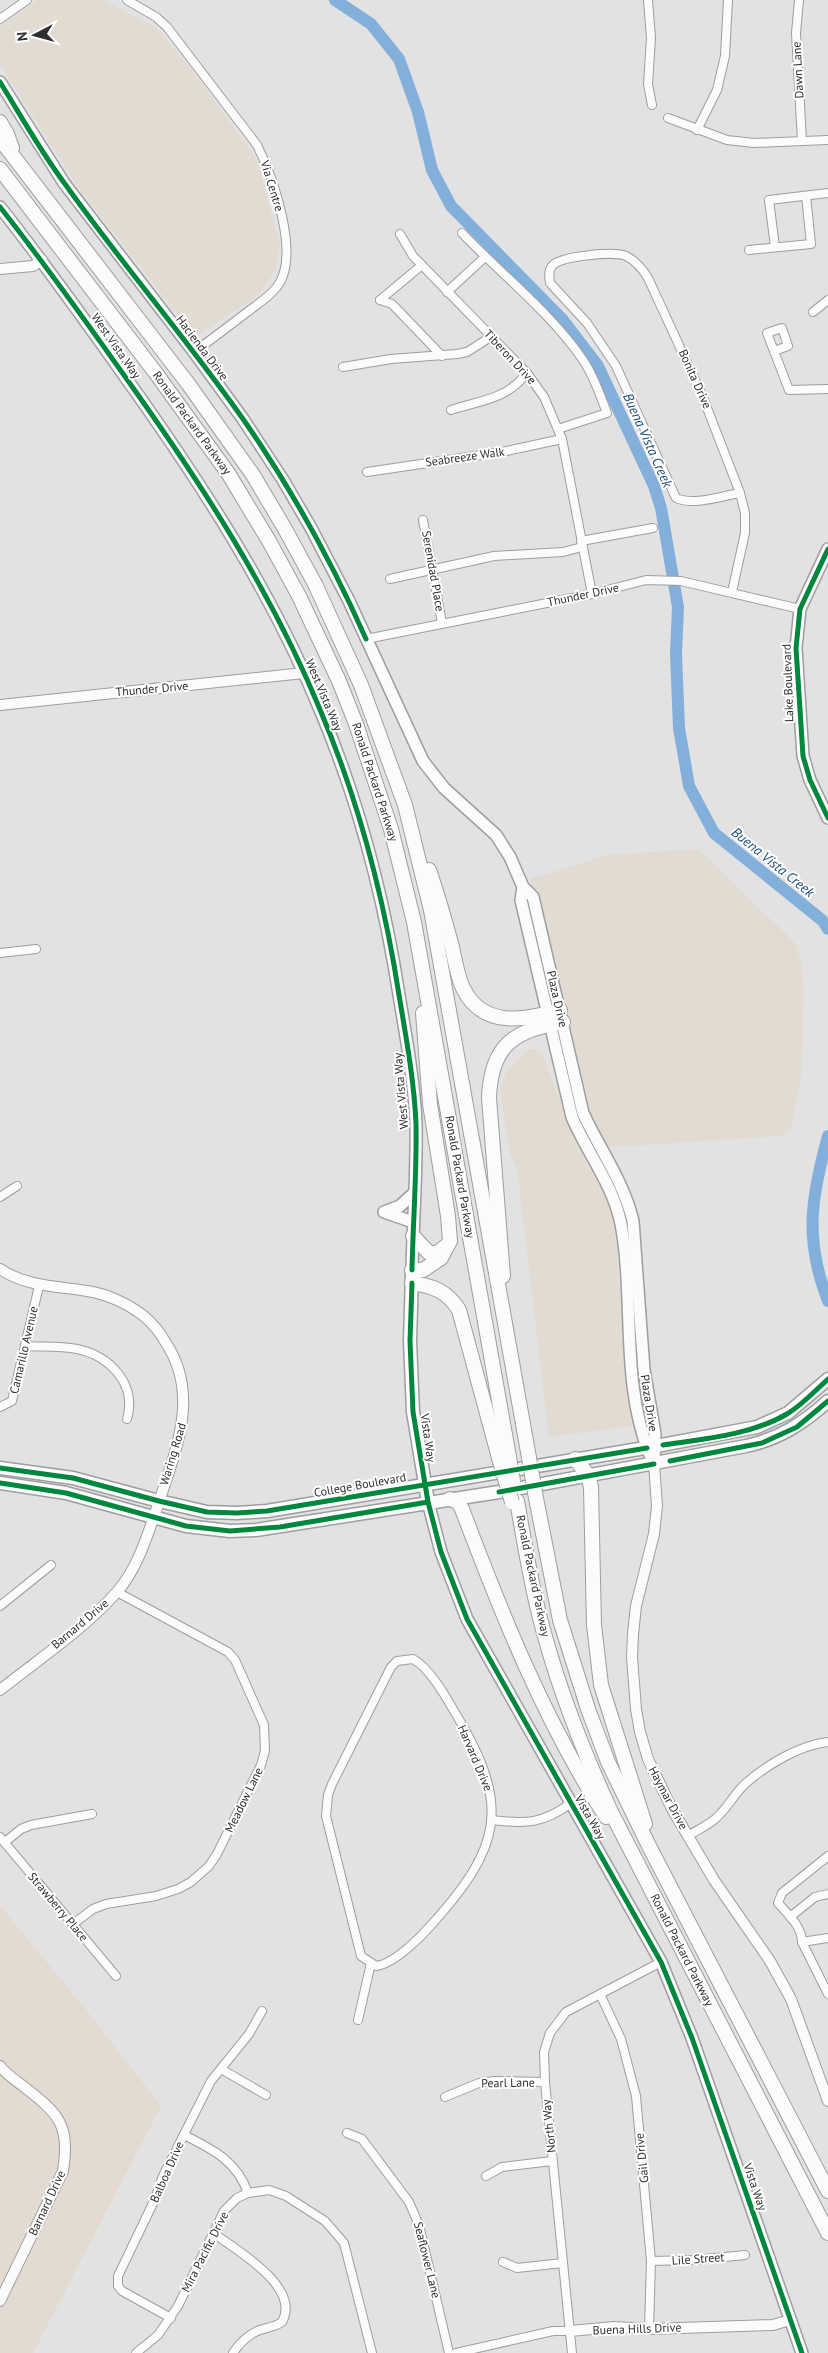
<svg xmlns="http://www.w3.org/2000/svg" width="828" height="2353" viewBox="0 0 828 2353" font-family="'PT Sans',sans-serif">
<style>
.commercial{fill:#e2dbd1}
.education{fill:#e3dbd1}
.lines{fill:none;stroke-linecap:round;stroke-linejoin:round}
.river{stroke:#82b0db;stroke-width:12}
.minor-casing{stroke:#9e9e9f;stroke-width:10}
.tertiary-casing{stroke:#9e9e9f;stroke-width:12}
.secondary-casing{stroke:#9e9e9f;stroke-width:14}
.primary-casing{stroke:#9e9e9f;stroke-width:15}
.motorway-casing{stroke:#9e9e9f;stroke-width:16}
.minor{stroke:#fbfbfb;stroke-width:8}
.tertiary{stroke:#fbfbfb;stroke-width:10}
.secondary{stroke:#fbfbfb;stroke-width:11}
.primary{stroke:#fbfbfb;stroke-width:12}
.motorway{stroke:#fbfbfb;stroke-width:14}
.motorway-bridge-casing{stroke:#9e9e9f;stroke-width:16;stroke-linecap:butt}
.motorway-bridge{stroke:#fbfbfb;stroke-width:14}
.cycleway-casing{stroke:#fff;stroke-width:8}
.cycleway{stroke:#00873e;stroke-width:5}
.labels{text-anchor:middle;stroke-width:4;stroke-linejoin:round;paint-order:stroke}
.street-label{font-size:12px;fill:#2e2e2f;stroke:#fff}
.water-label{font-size:14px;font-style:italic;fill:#1f4e78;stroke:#fff}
</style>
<rect width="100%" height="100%" fill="#e2e2e3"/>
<!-- commercial -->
<g class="commercial">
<polygon points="37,0 103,0 154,26 189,66 256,158 280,245 275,271 259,295 195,337 78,187 0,65 0,26"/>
<polygon points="698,849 794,942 801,960 804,991 801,1077 791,1129 782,1136 612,1147 606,1146 590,1115 568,1017 530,879 608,855"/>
<polygon points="529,1049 537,1049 545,1060 574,1141 603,1192 614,1220 632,1426 549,1437 517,1168 510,1155 500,1089 507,1070"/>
</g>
<!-- education -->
<polygon class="education" points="0,1906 87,2011 161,2106 33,2353 0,2353"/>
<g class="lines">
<!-- river -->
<g class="river">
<polyline points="335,0 371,24 399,59 418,112 432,170 451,206 562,319 598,366 654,486 661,508 678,607 676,654 679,728 689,786 714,833 823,921 828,929"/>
<path d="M828 1136C811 1198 804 1239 828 1301"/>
</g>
<!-- minor casing -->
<g class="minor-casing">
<g id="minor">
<path d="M127 0 156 17 167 27 257 145C273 177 302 258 276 288 268 298 256 305 246 313 229 326 212 339 194 352"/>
<polyline points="648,0 651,38 648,84 652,105"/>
<polyline points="799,0 796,33 802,141"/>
<polyline points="0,19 27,0"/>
<polyline points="668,118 727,140 754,143 828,140"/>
<polyline points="697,130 717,90 725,56 728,0"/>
<path d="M462 233C500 273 553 315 583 360 594 376 600 395 607 413L558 429"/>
<polyline points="400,234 413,256 527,373 544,397 562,439 592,594"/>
<polyline points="775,247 769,200 828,193"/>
<polyline points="749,250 811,244 806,196"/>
<polyline points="447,292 485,257"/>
<polyline points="380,300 392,304 442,356"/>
<polyline points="380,300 422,265"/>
<polyline points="813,312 828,300"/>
<polyline points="774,351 788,346 782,328 767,333 789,390 828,389"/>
<polyline points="343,367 391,359 457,354 467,352 492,336"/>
<path d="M451 410C481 400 506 400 527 373"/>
<polyline points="367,472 502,452 562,439"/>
<polyline points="423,520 442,623"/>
<polyline points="581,541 653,528"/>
<polyline points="390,579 494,556 563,552 582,547"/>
<path d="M732 592 745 533V513L740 493 702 395 648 278C642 268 636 261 626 256 615 251 562 256 553 265 548 270 549 277 550 283L587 323 616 366 676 498C694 506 721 496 740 493"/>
<polyline points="366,639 592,594 646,580 681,581 800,609"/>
<polyline points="0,953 36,949"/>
<polyline points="0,1197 17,1186"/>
<path d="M26 1346C42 1347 60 1346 77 1349 110 1356 137 1384 127 1419"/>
<polyline points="0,1407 12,1401 39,1286"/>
<polyline points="0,1606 51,1565"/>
<path d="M413 1659C431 1669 447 1699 457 1716 511 1806 501 1847 433 1923 421 1937 394 1964 376 1966L361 1956 326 1816 328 1795 332 1784 391 1667 397 1661Z"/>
<path d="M491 1820C526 1824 543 1824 571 1803"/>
<path d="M688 1836C697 1830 707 1826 715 1819 727 1809 734 1794 745 1784 766 1765 800 1745 828 1742"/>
<polyline points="0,1837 116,1976"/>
<polyline points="5,1842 21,1829 31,1825 92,1814"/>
<path d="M828 1856 782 1893 778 1903C788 1914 802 1927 802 1942L828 1994"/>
<polyline points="790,1917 815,1897 828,1894"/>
<polyline points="73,1924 93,1909 106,1904 156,1896 178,1889 191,1882 209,1866 217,1854 261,1765 265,1751 264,1725 235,1660 228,1652 117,1592"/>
<polyline points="802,1942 828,1938"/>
<polyline points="600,1994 621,2039 636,2096 651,2261 649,2329"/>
<polyline points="358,2020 371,1963"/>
<polyline points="221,2069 266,2095"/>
<polyline points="445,2097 479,2083 494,2081 545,2082"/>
<polyline points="347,2133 362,2139 409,2202 419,2225 449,2353"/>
<path d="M184 2135C212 2149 237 2161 248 2193"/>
<polyline points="486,2176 502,2167 552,2161"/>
<path d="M213 2233C235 2249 302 2287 282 2322 275 2327 268 2327 260 2330 249 2334 239 2344 233 2353"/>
<polyline points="651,2261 695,2260 745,2255"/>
<polyline points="503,2262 517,2268 563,2263"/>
<polyline points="171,2318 122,2291 118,2286 118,2276 155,2199 163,2176 211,2081 249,2034 262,2011"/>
<polyline points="136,2353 158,2335 178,2306 224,2211 237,2198 248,2193 269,2190 286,2196 325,2221 344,2243 372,2353"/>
<polyline points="456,2353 553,2331 570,2331"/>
<polyline points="572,2353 545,2082 544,2052 550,2033 566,2012 661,1962"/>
</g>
</g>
<!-- tertiary casing -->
<g class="tertiary-casing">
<g id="tertiary">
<polyline points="0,269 33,266 42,260"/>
<polyline points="0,705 304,673"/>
<path d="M0 1269C27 1287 57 1286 87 1291 107 1294 129 1304 145 1317 153 1324 161 1334 166 1343 200 1395 176 1449 159 1502 148 1533 138 1569 116 1593 83 1630 39 1659 0 1690"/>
<polyline points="654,1464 657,1506 654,1534 636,1606 633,1634 632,1657 636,1709 640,1732 648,1759 672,1809 714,1880 770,1961 791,1999 828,2101"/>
<path d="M0 2066C6 2074 15 2080 23 2086 59 2114 70 2124 63 2171L0 2301"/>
<polyline points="570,2331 614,2327 649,2329 773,2325 790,2320"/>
</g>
</g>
<!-- secondary casing -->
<g class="secondary-casing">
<g id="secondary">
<path d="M0 82 64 183 194 352 243 419 283 480 311 528 349 601 423 761 444 788 496 835 510 857 523 887 533 897 583 1113C600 1150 623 1180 633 1221L644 1370 655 1434 654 1464"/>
<path d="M0 207C44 263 85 320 126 378 201 483 272 592 321 712 359 802 384 898 399 995 406 1037 414 1080 416 1123 417 1172 413 1221 412 1270"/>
<polyline points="828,549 800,609 796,648 803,756 810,780 828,818"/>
<path d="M523 887 521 900 572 1117C587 1153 613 1184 621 1224 635 1299 620 1382 650 1455"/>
<polyline points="413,1194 400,1206 384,1212 413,1222"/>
<polyline points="428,1502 441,1552 467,1619 661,1962 692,2038 802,2353"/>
</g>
</g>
<!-- primary casing -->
<g class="primary-casing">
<g id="primary">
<polyline points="412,1274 410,1341 413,1412 428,1502"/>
<polyline points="0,1468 73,1478 159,1501 207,1512 237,1513 267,1511 651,1447 757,1427 788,1413 828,1379"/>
<path d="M0 1483 66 1493 186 1526 230 1531 256 1530 499 1492 746 1446C779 1439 804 1423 828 1401"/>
</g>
</g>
<!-- motorway casing -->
<g class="motorway-casing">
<g id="motorway">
<polyline points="0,122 7,134 12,148"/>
<polyline points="0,139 189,385 253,475 285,529 315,584 361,685 405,805 431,910 528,1452"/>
<polyline points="0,169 155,372 228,473 269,541 299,596 339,681 356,724 391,829 414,922 509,1457"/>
<path d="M429 870C438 895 445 921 452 947 455 960 457 975 463 988 482 1028 524 1021 560 1010"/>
<polyline points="413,1236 429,1253 437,1253 446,1246"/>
<polyline points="412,1270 423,1270 441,1258 450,1241 448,1216 430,1104 423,1013"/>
<path d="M503 1276 489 1098C491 1046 513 1030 563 1022"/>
<path d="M412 1283C433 1286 447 1291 459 1310L499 1458"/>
<polyline points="575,1459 588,1475 591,1487 594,1625 601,1685 645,1824"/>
<polyline points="536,1498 560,1620 588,1709 608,1762 649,1846 828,2191"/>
<path d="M450 1499 458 1502 462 1509C502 1615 544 1720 606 1817"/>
<path d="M517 1501C524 1540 530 1579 540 1618 557 1685 582 1749 611 1812L828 2233"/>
</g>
</g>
<!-- minor -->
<use href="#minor" class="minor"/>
<!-- tertiary -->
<use href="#tertiary" class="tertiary"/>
<!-- secondary -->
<use href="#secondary" class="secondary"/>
<!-- primary -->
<use href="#primary" class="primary"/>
<!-- motorway -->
<use href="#motorway" class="motorway"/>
<!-- motorway-bridge casing -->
<g class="motorway-bridge-casing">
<g id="motorway-bridge">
<polyline points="528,1452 536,1498"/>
<polyline points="509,1457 513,1481"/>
<polyline points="499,1458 512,1502"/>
</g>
</g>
<!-- motorway-bridge -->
<use href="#motorway-bridge" class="motorway-bridge"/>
<!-- cycleway casing -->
<g class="cycleway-casing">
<g id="cycleway">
<path d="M0 82C21 116 41 152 65 184 122 264 186 338 243 419 291 488 332 562 366 639"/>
<path d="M0 207C44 263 85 320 126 378 201 483 272 592 321 712 359 802 384 898 399 995 406 1037 414 1080 416 1123 417 1172 413 1221 412 1270"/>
<polyline points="828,549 800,609 796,648 803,756 810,780 828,818"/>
<polyline points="412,1283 410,1341 413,1412 428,1502 441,1552 467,1619 661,1962 692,2038 802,2353"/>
<path d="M663 1445C703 1439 751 1435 787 1414 802 1405 815 1391 828 1379"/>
<polyline points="670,1461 762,1443 797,1427 828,1401"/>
<polyline points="0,1468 73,1478 159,1501 207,1512 237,1513 267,1511 647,1448"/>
<polyline points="0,1483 66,1493 186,1526 230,1531 280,1527 428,1502"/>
<polyline points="499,1492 654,1464"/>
</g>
</g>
<!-- cycleway -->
<use href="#cycleway" class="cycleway"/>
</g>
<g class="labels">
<!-- street labels -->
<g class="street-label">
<text transform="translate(798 70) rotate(-93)" y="4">Dawn Lane</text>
<text transform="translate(272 186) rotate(73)" y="4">Via Centre</text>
<text transform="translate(116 346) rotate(55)" y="4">West Vista Way</text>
<text transform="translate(202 348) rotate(53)" y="4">Hacienda Drive</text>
<text transform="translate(510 357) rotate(47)" y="4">Tiberon Drive</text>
<text transform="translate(695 379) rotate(66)" y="4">Bonita Drive</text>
<text transform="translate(192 423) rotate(54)" y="4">Ronald Packard Parkway</text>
<text transform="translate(465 457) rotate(-8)" y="4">Seabreeze Walk</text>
<text transform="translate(433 571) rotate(80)" y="4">Serenidad Place</text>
<text transform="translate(583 595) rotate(-12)" y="4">Thunder Drive</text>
<text transform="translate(788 683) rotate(-92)" y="4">Lake Boulevard</text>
<text transform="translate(152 689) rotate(-5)" y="4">Thunder Drive</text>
<text transform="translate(324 695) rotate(67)" y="4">West Vista Way</text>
<text transform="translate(375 782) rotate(72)" y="4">Ronald Packard Parkway</text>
<text transform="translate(557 999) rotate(77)" y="4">Plaza Drive</text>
<text transform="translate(401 1091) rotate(-95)" y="4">West Vista Way</text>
<text transform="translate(460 1177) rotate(80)" y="4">Ronald Packard Parkway</text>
<text transform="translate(24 1350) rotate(-77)" y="4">Camarillo Avenue</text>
<text transform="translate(649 1403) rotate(81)" y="4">Plaza Drive</text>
<text transform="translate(428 1438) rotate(82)" y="4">Vista Way</text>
<text transform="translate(173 1454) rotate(-73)" y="4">Waring Road</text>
<text transform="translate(360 1485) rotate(-10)" y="4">College Boulevard</text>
<text transform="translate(533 1576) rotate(78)" y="4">Ronald Packard Parkway</text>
<text transform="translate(80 1624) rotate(-40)" y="4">Barnard Drive</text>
<text transform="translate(475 1758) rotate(67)" y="4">Harvard Drive</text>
<text transform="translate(668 1798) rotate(62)" y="4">Haymar Drive</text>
<text transform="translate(244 1800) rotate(-64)" y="4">Meadow Lane</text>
<text transform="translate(590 1817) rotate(60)" y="4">Vista Way</text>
<text transform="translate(58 1907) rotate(50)" y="4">Strawberry Place</text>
<text transform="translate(682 1950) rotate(63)" y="4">Ronald Packard Parkway</text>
<text transform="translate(508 2083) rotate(-1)" y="4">Pearl Lane</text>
<text transform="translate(549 2126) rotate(-96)" y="4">North Way</text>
<text transform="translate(642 2158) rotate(-96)" y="4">Gail Drive</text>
<text transform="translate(167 2172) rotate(-66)" y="4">Balboa Drive</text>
<text transform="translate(755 2187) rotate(71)" y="4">Vista Way</text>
<text transform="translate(47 2203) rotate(-65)" y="4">Barnard Drive</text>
<text transform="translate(205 2252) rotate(-63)" y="4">Mira Pacific Drive</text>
<text transform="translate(698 2259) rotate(-4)" y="4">Lile Street</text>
<text transform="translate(427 2260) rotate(76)" y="4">Seaflower Lane</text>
<text transform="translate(637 2329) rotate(-2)" y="4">Buena Hills Drive</text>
</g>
<!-- water labels -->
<g class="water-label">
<text transform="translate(648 440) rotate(66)" y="5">Buena Vista Creek</text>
<text transform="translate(773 862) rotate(39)" y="5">Buena Vista Creek</text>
</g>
</g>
<!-- north arrow -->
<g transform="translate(35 35) rotate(264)" stroke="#ffffff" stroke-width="4" paint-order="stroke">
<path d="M0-4L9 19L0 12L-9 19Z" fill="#2e2e2f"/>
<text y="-8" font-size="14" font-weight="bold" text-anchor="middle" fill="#2e2e2f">N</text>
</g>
</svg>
